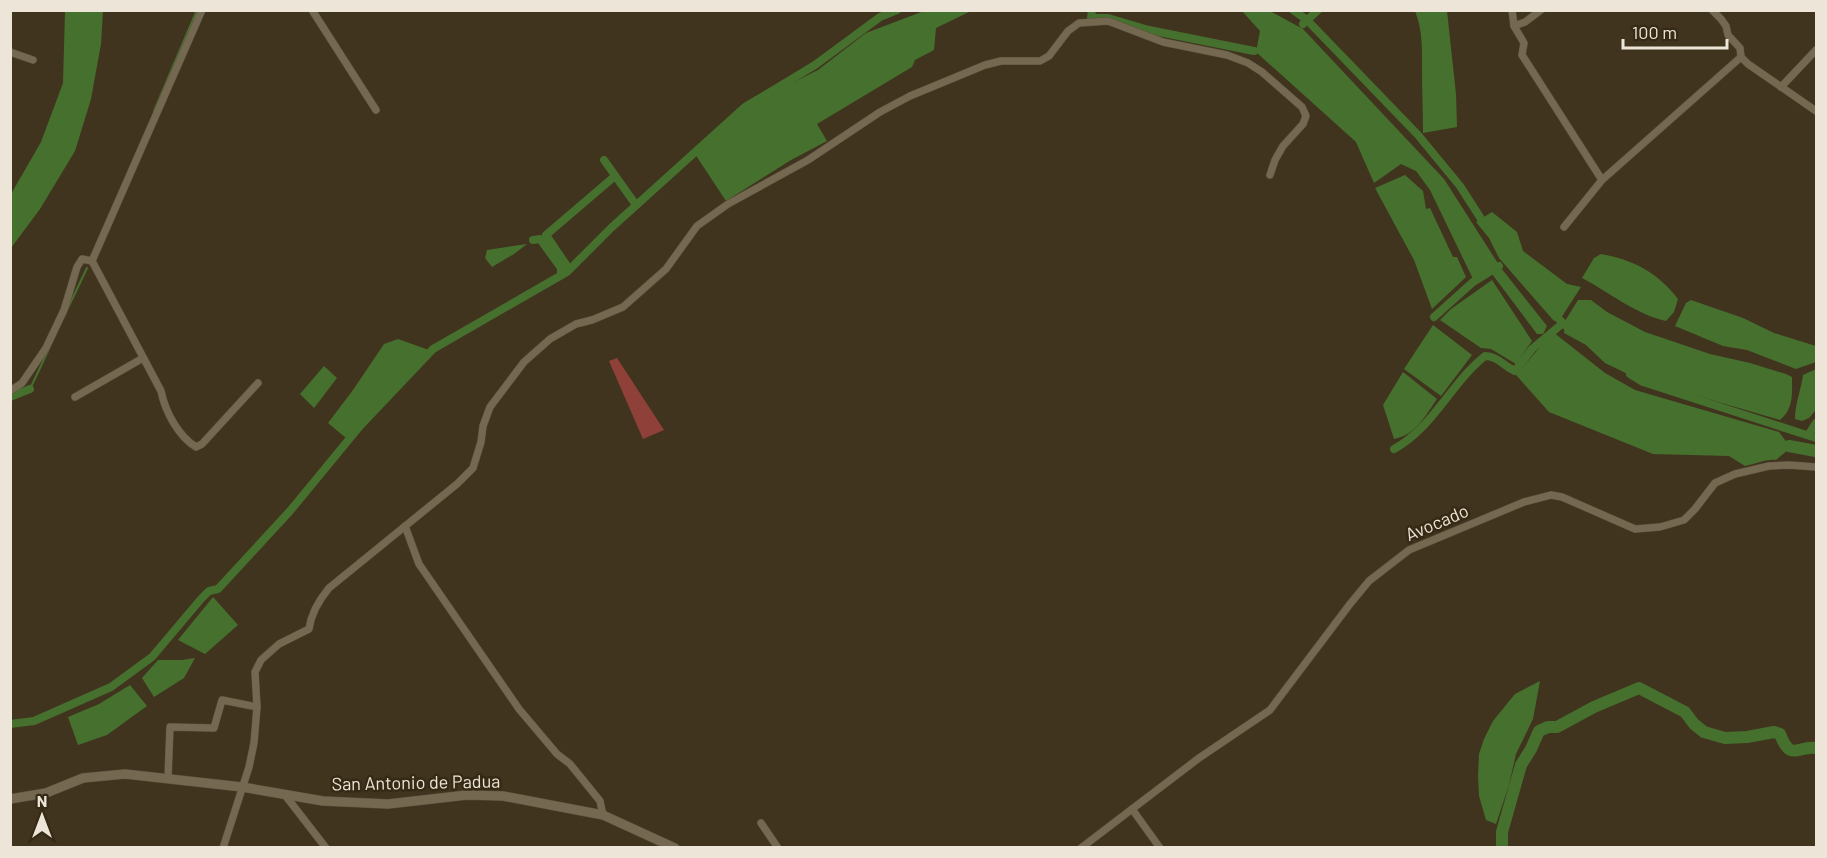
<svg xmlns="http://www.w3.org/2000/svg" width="1827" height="858" viewBox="0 0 1827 858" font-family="Barlow,sans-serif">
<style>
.forest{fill:#8f4139}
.water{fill:#46702d}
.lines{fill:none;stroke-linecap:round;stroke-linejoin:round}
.stream{stroke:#46702d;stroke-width:2}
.canal{stroke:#46702d;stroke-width:8}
.river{stroke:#46702d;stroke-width:12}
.street-casing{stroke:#5a503d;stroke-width:8}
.secondary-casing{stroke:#5a503d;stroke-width:10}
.street{stroke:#756851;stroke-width:7}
.secondary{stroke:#756851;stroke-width:9}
.labels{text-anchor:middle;stroke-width:5;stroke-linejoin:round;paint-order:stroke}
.street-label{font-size:18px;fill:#ece5d8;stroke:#362a15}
</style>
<rect width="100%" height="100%" fill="#40341f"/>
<!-- forest -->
<polygon class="forest" points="617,358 664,430 643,439 609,361"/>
<!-- water -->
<g class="water">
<polygon points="65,11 103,11 101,44 91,99 75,151 40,209 11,248 11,194 41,142 63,83"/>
<polygon points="924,11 971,11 936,28 934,50 915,60 912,67 817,124 827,141 791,160 726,201 695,154 742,114 764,97 818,70 866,33"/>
<polygon points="1242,11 1270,11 1303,29 1444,179 1499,265 1473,279 1430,190 1416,171 1401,164 1374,183 1356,142 1256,52 1260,31"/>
<path d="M1415 11H1447L1456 94 1457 127 1423 133C1423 112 1422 92 1422 71 1422 50 1423 31 1415 11Z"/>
<polygon points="1405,175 1423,191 1426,209 1430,208 1453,257 1457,257 1466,277 1432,309 1414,260 1375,188"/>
<polygon points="1492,212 1517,232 1523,251 1567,284 1581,287 1561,318 1554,321 1499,258 1489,238 1476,222"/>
<polygon points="527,244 514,254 492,267 485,258 487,250"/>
<path d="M1601 254C1634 260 1657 272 1678 299L1674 312 1666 321C1635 314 1609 292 1582 278L1594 258Z"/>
<polygon points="1501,268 1547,326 1543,334 1537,334 1492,274"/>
<polygon points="1492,280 1532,341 1516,364 1491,349 1481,348 1440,320 1451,309"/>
<path d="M1578 300H1591L1607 312 1645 332 1710 354 1750 363 1786 374 1792 377C1792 393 1794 409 1780 420L1636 378 1605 363 1586 345 1564 333 1565 321Z"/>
<polygon points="1691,300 1743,318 1774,333 1816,346 1816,362 1796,369 1747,350 1723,346 1675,326 1686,303"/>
<polygon points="1433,325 1472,355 1441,396 1404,369"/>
<path d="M1553 332 1605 373 1635 390 1779 432 1788 444 1789 449 1776 460C1765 459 1756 464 1745 466L1729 456 1653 454 1549 412 1516 375Z"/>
<polygon points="398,339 429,350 346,438 328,423 353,390 384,344"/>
<polygon points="324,366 337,378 314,408 300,394"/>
<path d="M1816 369V410L1809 418 1802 421 1795 419C1795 404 1801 390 1803 375Z"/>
<path d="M1403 372 1437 399C1425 416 1416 435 1394 439L1383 405Z"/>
<polygon points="213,597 238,625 205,654 178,640"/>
<polygon points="195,658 184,678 154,697 142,678 158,660 182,660"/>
<polygon points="1540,681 1533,719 1516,754 1509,785 1496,824 1486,820 1479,796 1478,776 1479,754 1484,739 1493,721 1515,694"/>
<polygon points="130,685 147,706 107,735 78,745 68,717 99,704"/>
</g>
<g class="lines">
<!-- stream -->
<g class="stream">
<polyline points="154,111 197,10"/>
<polyline points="68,308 87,268"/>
<polyline points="30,389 48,351"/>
</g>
<!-- canal -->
<g class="canal">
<polyline points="1092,10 1091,18 1108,18 1149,30 1254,51"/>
<polyline points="1293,10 1307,20 1418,135 1460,186 1485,225"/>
<polyline points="1303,24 1318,10"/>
<polyline points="604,160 636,205"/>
<polyline points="533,240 540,239 561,268 561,275"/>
<polyline points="569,269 546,235 615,176"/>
<polyline points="1553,313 1572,332"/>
<polyline points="1434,317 1473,282 1499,266"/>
<polyline points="1630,374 1643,382 1816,438"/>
<polyline points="10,397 30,389"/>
<polyline points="1809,434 1816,423"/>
<path d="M1394 449C1434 427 1450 384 1485 356 1497 356 1504 366 1515 371L1532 349 1563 323"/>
<polyline points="10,724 34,721 111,687 152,657 201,599 209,591 218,589 290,511 360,426 433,349 567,272 611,228 745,107 815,65 880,17 897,10"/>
</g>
<!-- river -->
<g class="river">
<polyline points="1789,446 1816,451"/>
<path d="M1502 848V832L1521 765 1531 749 1539 731 1548 727H1557L1594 707 1639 688 1685 712 1694 724 1704 732 1725 738 1747 737 1774 732 1780 734C1791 763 1798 745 1816 748"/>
</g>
<!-- street casing -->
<g class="street-casing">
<g id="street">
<polyline points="312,10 376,110"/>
<polyline points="1512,10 1514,26 1524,43 1522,55 1602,180 1564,227"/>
<polyline points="1514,26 1525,22 1541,10"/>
<polyline points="10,52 33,60"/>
<polyline points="1741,57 1748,64 1816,111"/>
<polyline points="1781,87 1816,50"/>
<polyline points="1602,180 1741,57 1740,48 1728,35 1726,26 1721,19 1712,10"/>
<path d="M92 261 161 391C165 411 178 436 196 447L202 444 258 383"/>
<polyline points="10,391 22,383 46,348 64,310 77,267 82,259 92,261 202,10"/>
<polyline points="75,397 143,358"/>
<polyline points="405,526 419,564 519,709 557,754 570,764 600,801 603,815"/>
<polyline points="168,778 170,727 214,728 222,700 257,707"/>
<polyline points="285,795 326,848"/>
<polyline points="1132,809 1160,848"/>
<polyline points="761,823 778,848"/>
<path d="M223 848 249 767 254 743 257 707 255 672 261 660 279 644 309 629C311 614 319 600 329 588L457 484 473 468 481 442 483 426 490 407 524 362 550 339 576 324 592 320 623 307 666 269 697 226 728 204 808 160 880 112 910 96 985 65 1001 61H1040L1049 56 1068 31 1079 23 1108 21 1163 42 1227 55 1248 63 1262 72 1302 107 1306 116 1303 124 1283 146 1275 160 1270 175"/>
<polyline points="1081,848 1199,758 1270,710 1350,604 1369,581 1409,550 1524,502 1551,495 1562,497 1635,529 1660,527 1684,520 1695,509 1715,483 1735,474 1769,466 1789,465 1816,467"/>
</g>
</g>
<!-- secondary casing -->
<g class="secondary-casing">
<polyline id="secondary" points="10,799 46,793 83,778 125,774 242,787 323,801 388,804 467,795 503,796 603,815 675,848"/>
</g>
<!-- street -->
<use href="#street" class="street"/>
<!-- secondary -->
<use href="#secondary" class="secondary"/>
</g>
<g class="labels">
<!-- street labels -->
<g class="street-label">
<text transform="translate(1437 523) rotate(-23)" y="6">Avocado</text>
<text transform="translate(416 783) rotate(-1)" y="6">San Antonio de Padua</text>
</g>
</g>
<!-- border -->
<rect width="1827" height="858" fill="none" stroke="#ece5d8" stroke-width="24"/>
<!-- north arrow -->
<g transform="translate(42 816)" stroke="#362a15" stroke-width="4.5" paint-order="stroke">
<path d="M0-4.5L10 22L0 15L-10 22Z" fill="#ece5d8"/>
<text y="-9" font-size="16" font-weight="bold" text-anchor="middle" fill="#ece5d8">N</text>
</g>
<!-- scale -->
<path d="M1623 39v9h104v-9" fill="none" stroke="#ece5d8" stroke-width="3"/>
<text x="1632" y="39" font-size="18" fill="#ece5d8" stroke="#362a15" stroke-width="4.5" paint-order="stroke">100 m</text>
</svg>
